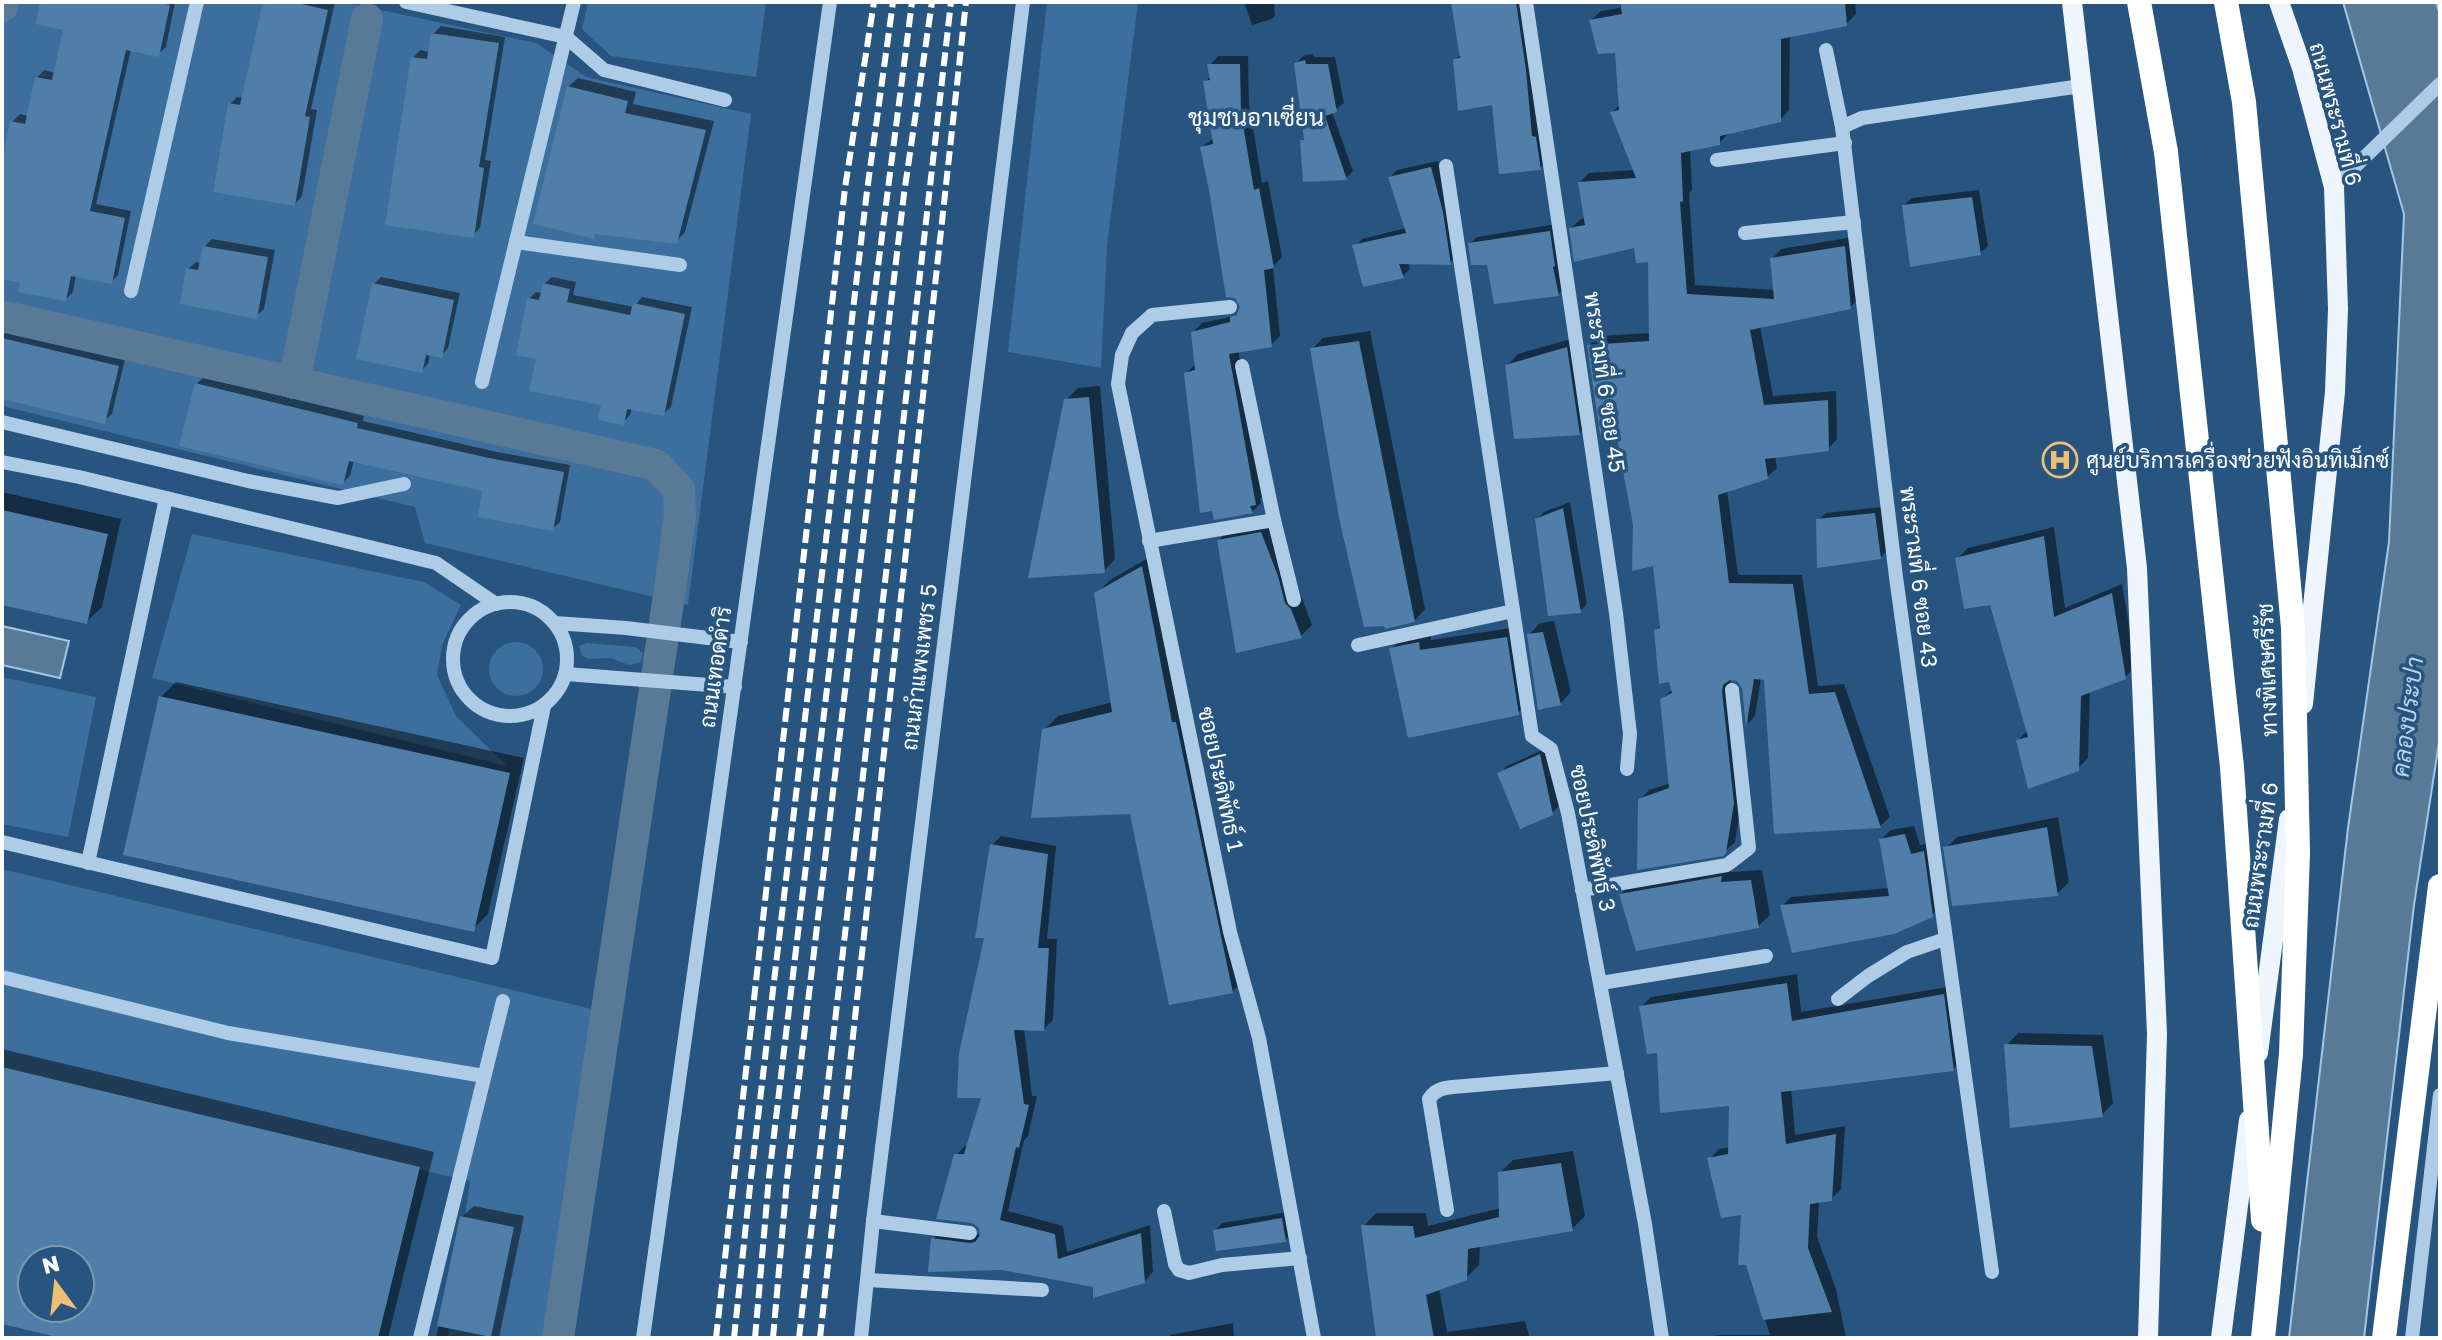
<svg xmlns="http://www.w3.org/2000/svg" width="2442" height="1340" viewBox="0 0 2442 1340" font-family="'Golos Text',Sarabun,sans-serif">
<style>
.green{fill:#3c6f9d}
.water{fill:#597a97;stroke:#a2c7e6;stroke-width:2}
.shadow{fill:#0007;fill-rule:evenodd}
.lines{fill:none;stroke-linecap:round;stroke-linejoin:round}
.canal{stroke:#597a97;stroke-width:32}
.building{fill:#4f7fa8;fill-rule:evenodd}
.minor{stroke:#aecce6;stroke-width:14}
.major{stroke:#eef5fd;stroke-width:20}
.highway{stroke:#fff;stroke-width:24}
.rail{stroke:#fff;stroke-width:6;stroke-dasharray:14 6;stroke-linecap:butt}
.highway-bridge{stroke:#fff;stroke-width:24}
.labels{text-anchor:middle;stroke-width:7;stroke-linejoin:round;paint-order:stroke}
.street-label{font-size:22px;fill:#fff;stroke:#27557f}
.poi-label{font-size:22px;fill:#fff;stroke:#27557f;text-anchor:start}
.neighbourhood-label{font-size:24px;fill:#fff;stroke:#27557f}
.water-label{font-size:24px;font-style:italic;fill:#b9d5ed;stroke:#27557f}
</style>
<rect width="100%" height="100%" fill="#27557f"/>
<!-- green -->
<g class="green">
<polygon points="2,2 343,2 536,43 586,77 751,114 688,605 425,543 415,507 2,406"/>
<polygon points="588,2 766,2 756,77 611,56 582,29"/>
<polygon points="1047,2 1138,2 1107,245 1101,368 1008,352"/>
<polygon points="192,534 424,582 461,605 442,645 437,675 456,716 507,766 152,678"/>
<circle cx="516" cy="669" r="27"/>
<polygon points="587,643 635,647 643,653 641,662 629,665 611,658 589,659 582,656 579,646"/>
<polygon points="2,677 96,697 68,837 2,824"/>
<polygon points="2,869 596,1010 548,1338 448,1338 470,1181 2,1077"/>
</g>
<!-- water -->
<g class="water">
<polygon points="2343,2 2436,2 2440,14 2440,736 2414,905 2364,1338 2289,1338 2348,828 2389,542 2404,214"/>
<polygon points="2,626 69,641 60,678 2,665"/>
</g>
<!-- shadow -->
<g class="shadow">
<polygon points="42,2 175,2 166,47 158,54 131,49 96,204 131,211 118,275 111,282 76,275 73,292 66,299 23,281 2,277 2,168 12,122 20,114 28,116 37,78 44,70 55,73 65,28"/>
<polygon points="265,2 335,2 311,109 317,110 302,196 295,204 230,104 237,97 244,98"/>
<polygon points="1244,2 1274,2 1275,16 1272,19 1252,25"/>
<polygon points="1453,2 1524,2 1547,161 1540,168 1494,102 1455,60 1461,54"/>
<polygon points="1620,2 1855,2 1856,14 1846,24 1790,35 1789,110 1780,120 1729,133 1719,143 1690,149 1692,190 1689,193 1695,285 1775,290 1772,259 1781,249 1854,237 1860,297 1850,307 1760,326 1773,396 1836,391 1837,439 1828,449 1775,455 1777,468 1767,477 1727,490 1738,575 1802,575 1818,686 1844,684 1890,817 1880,826 1776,832 1766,678 1761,678 1755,716 1748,724 1744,687 1738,679 1730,678 1743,792 1735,842 1722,854 1640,800 1649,790 1671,783 1662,699 1673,689 1656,630 1662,624 1655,563 1635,525 1618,431 1589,346 1598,336 1651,333 1650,260 1636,245 1571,228 1581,219 1586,218 1580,182 1589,173 1635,170 1612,112 1621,104 1617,51 1591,20 1601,11 1620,8"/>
<polygon points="441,26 505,37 485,160 491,161 480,228 473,235 413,58 420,50 430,52 433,34"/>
<polygon points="1312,54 1314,57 1335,57 1344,103 1332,112 1353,171 1346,178 1302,141 1306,137 1296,64 1303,56"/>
<polygon points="1218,56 1248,56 1249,103 1262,183 1268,181 1282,257 1273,267 1280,336 1271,345 1238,350 1264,494 1260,499 1261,503 1252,512 1186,374 1195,364 1193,332 1202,323 1234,316 1241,308 1202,147 1214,138 1205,82 1211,76 1210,65"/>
<polygon points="578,78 636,92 633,104 714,121 685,232 676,242 598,232 594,236 568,87"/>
<polygon points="1438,161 1449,203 1457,256 1450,263 1408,262 1410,269 1403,276 1355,246 1362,239 1406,228 1390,177 1397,170"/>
<polygon points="1979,190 1988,246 1980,253 1904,205 1912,198"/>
<polygon points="1556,224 1566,287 1558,294 1489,263 1470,244 1477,237"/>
<polygon points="212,239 275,250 264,309 256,316 188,269 196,262 202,263 205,246"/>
<polygon points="381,277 460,293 448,348 441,356 430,354 428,364 421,371 374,284"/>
<polygon points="552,277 576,282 573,295 634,307 642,297 692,307 671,407 663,414 632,408 630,415 623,423 603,404 538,358 529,299 536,292 543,293 544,284"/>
<polygon points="2,329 125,359 112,414 104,421 2,397"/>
<polygon points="1370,331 1425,609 1414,621 1312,349 1323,338"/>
<polygon points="1578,337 1590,422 1579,434 1507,366 1518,354"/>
<polygon points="204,377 364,416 363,421 497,452 570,465 560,522 552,529 485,490 354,460 350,476 342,483 196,384"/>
<polygon points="1100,386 1115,559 1104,571 1066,400 1078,388"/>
<polygon points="2,492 121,519 102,607 86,622 2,603"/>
<polygon points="1570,502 1587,604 1580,611 1537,520 1544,512"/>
<polygon points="1882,507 1888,550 1881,557 1818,520 1826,513"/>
<polygon points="1272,522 1295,592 1302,598 1312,625 1301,636 1219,540 1230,529"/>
<polygon points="2054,527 2065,608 2122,584 2136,666 2125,677 2090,690 2088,758 2077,769 2018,740 2028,730 1991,603 1957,559 1968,548"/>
<polygon points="1155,554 1246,978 1232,992 1132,812 1044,730 1058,716 1113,702 1096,594 1110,580"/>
<polygon points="1554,621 1571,692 1560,704 1529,635 1540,623"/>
<polygon points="1518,627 1529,701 1518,713 1391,649 1402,638 1430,632 1431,640"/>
<polygon points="176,682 524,758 488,914 473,929 161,697"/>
<polygon points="1547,748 1559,806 1552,813 1500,774 1507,766"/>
<polygon points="2058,817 2069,882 2057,894 1946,848 1957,837"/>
<polygon points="1914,826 1920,845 1933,843 1941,906 1932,915 1782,906 1791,897 1890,888 1881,839 1891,830"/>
<polygon points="1001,836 1056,846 1047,939 1057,939 1053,1020 1044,1029 1024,1028 1032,1096 1037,1096 1028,1136 1024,1140 1008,1211 1063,1226 1067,1252 1150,1225 1153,1272 1144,1282 933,1239 942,1230 982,1235 956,1155 965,1146 969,1146 984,1096 987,936 992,845"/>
<polygon points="1732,866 1731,872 1762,870 1770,915 1758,926 1621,894 1632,883"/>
<polygon points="1797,974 1801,1012 1953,986 1963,1059 1953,1069 1791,1088 1795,1135 1845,1126 1841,1189 1831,1199 1819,1201 1817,1237 1836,1289 1846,1338 1713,1338 1716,1335 1770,1335 1748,1263 1743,1213 1710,1159 1719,1149 1731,1147 1731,1104 1659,1050 1641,1007 1651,997"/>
<polygon points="2018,1033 2103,1035 2113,1103 2102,1115 2007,1045"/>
<path d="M2 1049 434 1152 388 1338H69L2 1322ZM32 1260H80V1308H32Z"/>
<polygon points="1573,1151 1585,1216 1572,1229 1480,1245 1479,1265 1466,1278 1439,1288 1447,1332 1525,1321 1530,1338 1378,1338 1364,1226 1376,1213 1426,1213 1428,1226 1501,1208 1500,1173 1513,1160"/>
<polygon points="474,1206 524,1216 499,1338 436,1338 462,1217"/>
<polygon points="1289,1212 1293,1233 1285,1240 1215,1231 1222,1223"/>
<polygon points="1233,1323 1234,1338 1168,1338 1170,1335"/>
</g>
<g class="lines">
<!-- canal -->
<g class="canal">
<polyline points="2,6 3,2"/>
<polyline points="2,316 656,465 679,489 680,515 670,589 558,1338"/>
<polyline points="294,383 367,19"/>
</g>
</g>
<!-- building -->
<g class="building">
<polygon points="40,2 155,2 170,5 159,57 126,50 90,211 125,218 112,284 71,276 66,301 18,292 20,283 2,279 2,159 10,121 25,124 35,77 52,80 63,30 36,24"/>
<polygon points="263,2 293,2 328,10 305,116 310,117 295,206 213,192 228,103 240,105"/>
<polygon points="1451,2 1516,2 1526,70 1532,136 1536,137 1541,170 1499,174 1492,105 1458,111 1453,59 1460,58"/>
<polygon points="1620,2 1845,2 1847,26 1781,39 1781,122 1720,136 1720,145 1681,153 1683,201 1680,202 1687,294 1774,299 1770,258 1845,246 1851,309 1750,330 1764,405 1828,400 1829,451 1765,459 1768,479 1718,495 1729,583 1793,584 1809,694 1835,692 1881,828 1774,834 1764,680 1754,679 1746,728 1742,688 1737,681 1730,680 1723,685 1722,691 1734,803 1726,853 1723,856 1637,870 1638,799 1669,788 1660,699 1672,693 1669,682 1659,684 1654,630 1660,628 1653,566 1632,571 1633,525 1616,433 1600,434 1587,345 1649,341 1648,262 1636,263 1634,248 1574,262 1569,228 1585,225 1578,182 1636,178 1610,112 1619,110 1615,53 1598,54 1589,20 1622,14"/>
<polygon points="431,33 499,43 479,167 484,168 474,238 385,225 411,57 427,59"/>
<polygon points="1305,60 1306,64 1328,64 1337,112 1325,116 1347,180 1303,182 1300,140 1304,140 1294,63"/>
<polygon points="1207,64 1240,64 1241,113 1254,190 1259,188 1274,268 1264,270 1272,347 1229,354 1256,505 1250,506 1253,513 1214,520 1212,511 1200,513 1184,373 1195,370 1191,332 1230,322 1230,317 1236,315 1240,307 1235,298 1226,297 1209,190 1200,147 1213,144 1203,81 1210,80"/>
<polygon points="567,86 628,101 625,113 706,130 677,244 595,234 594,239 533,224"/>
<polygon points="1431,167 1443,212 1451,265 1399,264 1404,278 1363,287 1352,245 1406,233 1388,177"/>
<polygon points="1972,197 1981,255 1910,267 1902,205"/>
<polygon points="1550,231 1555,266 1553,267 1559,296 1494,304 1487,265 1471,265 1468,243"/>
<polygon points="203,246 268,257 257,319 180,304 186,268 198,270"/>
<polygon points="372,283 454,300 442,358 426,355 422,373 356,359"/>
<polygon points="543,283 570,289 567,302 630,315 633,303 685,314 664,416 627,409 624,425 598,420 601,405 529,391 536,359 516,355 527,298 539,300"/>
<polygon points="2,338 119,366 105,424 2,399"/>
<polygon points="1359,341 1415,622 1385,629 1384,626 1364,627 1339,518 1310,348"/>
<polygon points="1567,347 1580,435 1514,439 1505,365"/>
<polygon points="195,383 358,423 357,428 489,458 564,472 553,531 478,517 482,491 349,461 343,485 179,446"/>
<polygon points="1089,397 1105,573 1028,578 1064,399"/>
<polygon points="1563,508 1581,613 1548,616 1535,519"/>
<polygon points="2,510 108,534 87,624 2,605"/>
<polygon points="1875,513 1881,559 1817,568 1816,519"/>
<polygon points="1261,532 1278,576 1285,603 1291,609 1302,638 1236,653 1217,540"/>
<polygon points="2044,536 2054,617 2112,593 2126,679 2081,696 2079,771 2028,789 2016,740 2028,737 1990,605 1964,609 1955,558"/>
<polygon points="1142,566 1172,722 1176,722 1233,993 1169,1005 1130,814 1031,818 1042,729 1112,712 1094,593"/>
<polygon points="1543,632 1561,705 1538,710 1527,634"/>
<polygon points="1507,637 1519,715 1408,738 1389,648 1419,642 1420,650"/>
<polygon points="159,696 510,773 474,932 123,855"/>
<polygon points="1540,754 1553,815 1520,829 1497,773"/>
<polygon points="2047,827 2058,896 1952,906 1943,847"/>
<polygon points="1905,834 1911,854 1924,851 1933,917 1894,934 1792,953 1780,905 1889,896 1879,839"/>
<polygon points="990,844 1048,854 1038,948 1049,948 1044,1031 1014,1030 1024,1104 1029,1105 1019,1148 1016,1147 1000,1220 1055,1234 1058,1259 1141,1233 1145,1283 1093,1298 1093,1287 1002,1270 928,1272 931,1238 970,1243 975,1242 980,1235 979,1228 972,1223 936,1219 954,1154 964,1154 981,1098 957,1098 959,1053 984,938 975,938"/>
<polygon points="1722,876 1721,882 1751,880 1759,928 1636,951 1619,894"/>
<polygon points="1787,983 1792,1021 1944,994 1954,1071 1781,1092 1786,1144 1836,1134 1832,1201 1810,1204 1808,1248 1832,1312 1763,1320 1746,1265 1738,1265 1741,1215 1721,1218 1707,1158 1728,1154 1729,1106 1660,1113 1657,1053 1647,1054 1639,1006"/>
<polygon points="2004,1044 2092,1046 2103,1117 2010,1128"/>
<path d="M2 1067 420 1167 378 1338H61L2 1324ZM32 1260H80V1308H32Z"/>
<polygon points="1561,1163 1573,1231 1468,1249 1467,1280 1426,1295 1434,1338 1376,1338 1361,1225 1413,1226 1415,1238 1499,1217 1498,1172"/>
<polygon points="460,1216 514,1227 491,1337 437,1326"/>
<polygon points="1282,1218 1286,1242 1216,1251 1213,1230"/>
</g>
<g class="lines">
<!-- minor -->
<g class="minor">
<polyline points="406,2 566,37 604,70 725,100"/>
<polyline points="1526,2 1616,613 1630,734 1627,769"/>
<polyline points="1826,50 1842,127"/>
<polyline points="1717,160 1845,143"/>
<polyline points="1446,166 1532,736 1551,749 1568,813 1645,1224 1662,1338"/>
<polyline points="2334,187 2440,84"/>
<polyline points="1745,233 1854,222"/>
<polyline points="516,242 680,265"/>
<polyline points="131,291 197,2"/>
<polyline points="1230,307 1152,315 1132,333 1122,355 1118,384 1230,932 1259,1038 1314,1338"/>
<polyline points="1242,366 1274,520 1294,600"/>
<polyline points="482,382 574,2"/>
<polyline points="2,422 248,481 338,498 404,484"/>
<polyline points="2,462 79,477 436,563 496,604"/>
<polyline points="1149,541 1274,520"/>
<circle cx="510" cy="659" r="57"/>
<polyline points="555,623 626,628 741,642"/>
<polyline points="1358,645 1513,611"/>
<polyline points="566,674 735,687"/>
<polyline points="2,842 492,958 544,706"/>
<polyline points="88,863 166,498"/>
<polyline points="1582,890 1727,865 1749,848 1732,690"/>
<polyline points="2,977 228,1033 484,1076"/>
<polyline points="1601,983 1766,956"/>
<polyline points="1838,999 1868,976 1907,952 1945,939"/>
<path d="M1447 1210 1429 1099C1435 1090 1442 1088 1453 1087L1617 1073"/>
<polyline points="1164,1211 1175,1264 1179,1270 1189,1273 1222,1265 1300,1258"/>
<polyline points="873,1221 970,1233"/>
<polyline points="1992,1272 1896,577 1842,127 1862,118 2081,86"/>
<polyline points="868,1280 1042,1290"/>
<polyline points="420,1338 503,1001"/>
<polyline points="643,1338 830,2"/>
<polyline points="861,1338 873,1221 1023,2"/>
<polyline points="2412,1338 2440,1095"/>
</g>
<!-- major -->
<g class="major">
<polyline points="2072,2 2137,568 2157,1034 2148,1338"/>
<polyline points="2279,2 2302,68 2334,187 2338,309 2335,392 2303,704"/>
<polyline points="2258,1053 2289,819"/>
<polyline points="2221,1338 2249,1120"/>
</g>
<!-- highway -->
<g class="highway">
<polyline points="2139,2 2166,152"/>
<polyline points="2263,1338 2268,1290"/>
<polyline points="2384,1338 2440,886"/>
</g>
<!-- rail -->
<g class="rail">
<polyline points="716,1338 845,188 874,2"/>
<polyline points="734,1338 751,1177 867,191 893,2"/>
<polyline points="755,1338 769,1177 865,368 912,2"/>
<polyline points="773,1338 787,1179 904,194 932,2"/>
<polyline points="799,1338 951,2"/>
<polyline points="820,1338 966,2"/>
</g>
<!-- highway-bridge -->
<g class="highway-bridge">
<polyline points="2226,2 2244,102 2293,628 2298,852 2291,1054 2268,1290"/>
<polyline points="2166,152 2232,767 2263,1220"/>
</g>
</g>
<!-- icons -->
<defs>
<g id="hospital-ring" transform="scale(1.8)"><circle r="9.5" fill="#27557f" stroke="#eec073" stroke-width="1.5"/><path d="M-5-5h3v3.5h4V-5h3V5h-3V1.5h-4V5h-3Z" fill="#eec073"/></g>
</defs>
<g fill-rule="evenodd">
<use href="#hospital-ring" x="2060" y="460"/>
</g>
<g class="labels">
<!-- street labels -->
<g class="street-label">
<text transform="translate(2336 114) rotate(75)" y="8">ถนนพระรามที่ 6</text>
<text transform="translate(1605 382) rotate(82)" y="8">พระรามที่ 6 ซอย 45</text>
<text transform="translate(1919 577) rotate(83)" y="8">พระรามที่ 6 ซอย 43</text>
<text transform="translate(715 667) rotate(-82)" y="8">ถนนเทอดดำริ</text>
<text transform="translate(919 667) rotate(-83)" y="8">ถนนกำแพงเพชร 5</text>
<text transform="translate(2267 670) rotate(-92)" y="8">ทางพิเศษศรีรัช</text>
<text transform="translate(1221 779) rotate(78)" y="8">ซอยประดิพัทธ์ 1</text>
<text transform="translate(1593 838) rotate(78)" y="8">ซอยประดิพัทธ์ 3</text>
<text transform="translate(2260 855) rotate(-82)" y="8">ถนนพระรามที่ 6</text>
</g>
<!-- poi labels -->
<g class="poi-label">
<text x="2086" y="468">ศูนย์บริการเครื่องช่วยฟังอินทิเม็กซ์</text>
</g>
<!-- neighbourhood labels -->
<g class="neighbourhood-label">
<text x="1256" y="126">ชุมชนอาเซี่ยน</text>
</g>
<!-- water labels -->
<g class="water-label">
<text transform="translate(2408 717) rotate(-83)" y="8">คลองประปา</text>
</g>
</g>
<!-- border -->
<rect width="2442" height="1340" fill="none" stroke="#ffffff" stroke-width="8"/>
<!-- north arrow -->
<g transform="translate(56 1284) rotate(345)"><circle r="38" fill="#27557f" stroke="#7d99b2" stroke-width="2"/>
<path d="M0-6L14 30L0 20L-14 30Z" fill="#eec073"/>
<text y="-12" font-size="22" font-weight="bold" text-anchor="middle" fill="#ffffff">N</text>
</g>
</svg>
